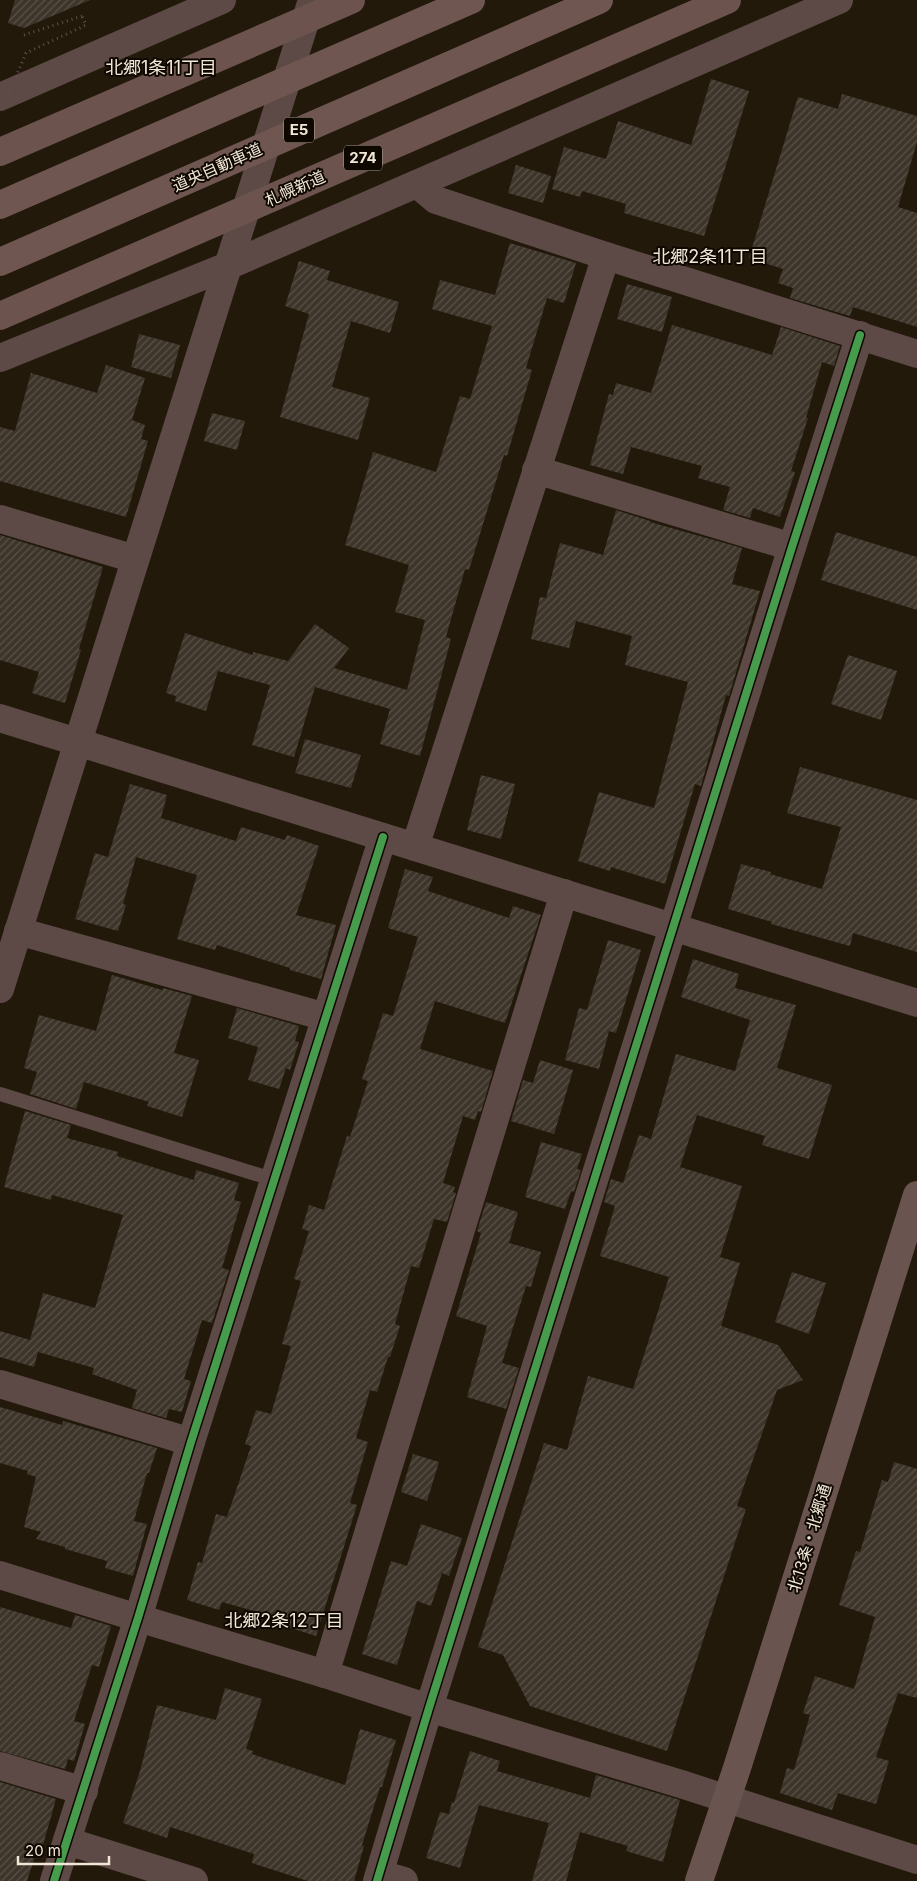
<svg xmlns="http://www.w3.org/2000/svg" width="917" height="1881" viewBox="0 0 917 1881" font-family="Inter,'Noto Sans JP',sans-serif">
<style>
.building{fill:url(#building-hatch)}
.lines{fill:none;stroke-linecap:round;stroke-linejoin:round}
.path{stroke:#5e524c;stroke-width:3;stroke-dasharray:1 4;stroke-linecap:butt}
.service{stroke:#5d4a46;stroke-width:14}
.minor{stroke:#5d4a46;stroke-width:28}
.secondary{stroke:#6a5450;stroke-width:28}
.path-bridge{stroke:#5e524c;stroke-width:3;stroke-dasharray:1 4;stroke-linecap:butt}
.trunk-bridge{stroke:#6c534e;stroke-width:28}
.motorway-bridge{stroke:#705651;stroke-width:28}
.cycleway-casing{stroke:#0f0801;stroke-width:11}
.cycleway{stroke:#469c4c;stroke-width:8}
.labels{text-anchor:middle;stroke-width:4;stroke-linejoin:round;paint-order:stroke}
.shield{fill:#0f0801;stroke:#ada497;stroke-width:1}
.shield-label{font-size:15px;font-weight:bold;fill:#f1e7d7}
.street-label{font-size:16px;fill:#f1e7d7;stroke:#0f0801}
.neighbourhood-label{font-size:18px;fill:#f1e7d7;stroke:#0f0801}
</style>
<defs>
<pattern id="building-hatch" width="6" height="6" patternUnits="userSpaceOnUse" patternTransform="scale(1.25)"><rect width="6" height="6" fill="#3d352a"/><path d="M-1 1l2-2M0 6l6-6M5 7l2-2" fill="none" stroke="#5a5248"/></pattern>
</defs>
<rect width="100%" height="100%" fill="#22190b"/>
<!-- building -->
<g class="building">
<polygon points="15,0 90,0 24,28 8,23"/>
<polygon points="711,79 749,91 704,236 624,213 626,204 582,191 580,197 552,189 564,147 606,159 618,121 691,145"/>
<polygon points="842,94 917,116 917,142 898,207 917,213 917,327 853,307 850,316 790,298 793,288 778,283 783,269 749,258 798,97 838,109"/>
<polygon points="516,165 551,176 543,203 508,193"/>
<polygon points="510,243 576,263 564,303 547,298 526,368 532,370 507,456 504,455 469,570 465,569 446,637 451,639 420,756 380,744 390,709 315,687 294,757 252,745 270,685 218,671 206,711 175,701 176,696 166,693 185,633 253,655 253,652 288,661 315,624 349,648 334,668 407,690 425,620 395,612 409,565 345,545 373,452 436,472 460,396 470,399 492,326 432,309 440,280 495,295"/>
<polygon points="299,261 330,271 327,280 399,302 390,333 351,321 332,387 370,398 358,440 280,417 309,314 285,306"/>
<polygon points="627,284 672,297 662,332 617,319"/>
<polygon points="672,325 772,355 781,327 840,346 834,366 822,362 806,418 808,418 791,471 795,472 780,517 753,508 750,518 723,510 730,487 698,478 702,466 631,447 623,474 590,465 609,394 613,395 616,383 651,393"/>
<polygon points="139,334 180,345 171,378 131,367"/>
<polygon points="106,365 145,378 132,420 145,425 141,439 148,441 126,517 0,481 0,427 15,431 31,373 97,393"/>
<polygon points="212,413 245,421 237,450 204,441"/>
<polygon points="616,510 650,521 650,522 742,548 732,584 760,591 729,696 726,695 701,786 695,784 665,884 611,867 610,871 578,861 599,792 654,808 688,682 625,665 632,636 576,621 569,648 531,639 540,597 546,598 560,543 603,555"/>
<polygon points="836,532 917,557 917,610 821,580"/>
<polygon points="0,535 103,567 79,649 81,650 65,703 32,693 39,672 0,660"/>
<polygon points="848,655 897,671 881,720 831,704"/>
<polygon points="305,739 361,755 351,788 295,773"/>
<polygon points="800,767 917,800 917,952 853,933 850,946 771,924 772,922 728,909 741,864 771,872 770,874 822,889 841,827 787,813"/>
<polygon points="481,775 515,784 501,839 467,830"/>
<polygon points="130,784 167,795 161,818 236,841 241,827 285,840 287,835 319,846 296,915 336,925 321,979 290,970 290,968 217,945 215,950 177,939 197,875 136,857 123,904 126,905 118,931 75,919 95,853 108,857"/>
<polygon points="405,869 433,877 428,891 509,918 513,906 541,915 505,1023 435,1001 420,1049 493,1071 481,1112 478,1111 475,1120 463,1116 443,1183 455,1187 453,1192 456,1193 447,1222 434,1219 419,1268 411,1266 395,1324 400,1326 390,1357 388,1357 377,1392 370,1390 356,1438 368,1442 350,1503 357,1505 316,1636 288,1627 290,1621 222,1602 219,1610 187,1600 198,1562 202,1563 216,1514 227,1517 251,1446 245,1444 256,1410 271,1414 291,1346 282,1344 301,1281 294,1279 309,1231 302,1229 309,1205 324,1210 347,1136 350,1137 368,1081 362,1079 383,1013 393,1016 418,937 388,928"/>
<polygon points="608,940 641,950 616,1033 609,1031 599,1069 565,1060 579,1008 587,1010"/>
<polygon points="693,959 739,974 735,988 796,1005 777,1068 832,1085 809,1159 762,1145 765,1136 697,1115 680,1167 742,1186 720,1257 740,1263 721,1326 778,1345 803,1380 777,1390 737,1506 746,1509 667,1751 530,1706 503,1655 478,1647 544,1443 567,1450 588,1376 633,1389 669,1277 600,1256 615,1206 604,1202 611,1179 623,1183 639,1135 651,1139 676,1054 735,1071 750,1020 681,997"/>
<polygon points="112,975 162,990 163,988 192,996 174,1053 199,1060 182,1117 147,1106 149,1102 84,1082 76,1109 30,1094 37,1072 24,1068 39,1015 96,1031"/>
<polygon points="237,1008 299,1026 295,1041 299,1042 290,1070 286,1068 279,1089 248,1080 258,1047 228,1038"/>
<polygon points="540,1060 573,1070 554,1134 511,1121 523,1080 533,1083"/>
<polygon points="25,1111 71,1125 67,1138 118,1152 117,1156 194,1180 196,1170 239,1183 234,1200 241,1202 222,1268 229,1270 212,1323 202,1320 184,1379 191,1381 182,1412 169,1409 166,1418 132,1408 137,1390 92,1374 94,1368 38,1352 34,1367 0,1357 0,1331 30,1340 43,1293 95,1308 123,1215 52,1195 51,1200 4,1187"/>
<polygon points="541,1142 582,1154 577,1169 581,1170 574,1192 571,1191 565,1209 525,1197"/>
<polygon points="486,1202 518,1212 509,1243 541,1252 531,1287 526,1286 502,1363 519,1368 506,1409 467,1397 487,1326 456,1316 481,1233 477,1231"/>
<polygon points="792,1272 826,1283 809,1334 775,1322"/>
<polygon points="0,1407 62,1425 63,1421 157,1448 149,1473 147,1473 134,1521 147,1524 133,1576 105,1568 107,1561 65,1549 65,1547 36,1539 41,1532 24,1527 36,1477 27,1474 28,1471 0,1463"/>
<polygon points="413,1454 439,1462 427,1501 401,1492"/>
<polygon points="894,1462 917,1469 917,1698 898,1693 876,1757 889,1761 876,1804 838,1793 832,1810 780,1793 787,1768 794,1770 810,1715 803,1713 815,1676 854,1689 875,1617 839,1605 856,1551 860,1552 882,1480 888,1482"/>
<polygon points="421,1524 462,1538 449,1576 442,1573 431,1606 417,1601 397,1665 362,1654 391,1561 407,1566"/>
<polygon points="0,1607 71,1628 75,1615 111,1626 99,1667 92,1665 74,1721 85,1724 74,1761 68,1759 65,1769 0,1751"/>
<polygon points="225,1688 262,1699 246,1749 253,1751 252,1754 345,1785 360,1729 396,1740 382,1787 380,1787 362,1845 364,1846 354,1881 308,1881 252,1863 254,1854 170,1827 167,1838 123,1823 140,1771 157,1705 216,1720"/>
<polygon points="470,1751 500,1761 497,1771 590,1798 596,1775 680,1800 663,1862 626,1851 628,1846 580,1832 566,1881 532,1881 549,1823 479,1805 460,1868 426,1858 440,1812 449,1814 452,1802 454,1803"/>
<polygon points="0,1782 56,1799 43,1845 39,1844 27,1881 0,1881"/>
</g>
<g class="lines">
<!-- path -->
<polyline class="path" points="24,35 82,16"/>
<!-- service -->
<polyline class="service" points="0,1094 275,1180"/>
<!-- minor -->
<g class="minor">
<polyline points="0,97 222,0"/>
<polyline points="417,184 436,200 606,256 917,354"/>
<polyline points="0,358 230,265 839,0"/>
<polyline points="536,470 792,547"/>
<polyline points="0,519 135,559"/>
<polyline points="0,718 917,1003"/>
<polyline points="415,847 606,256"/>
<polyline points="18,931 326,1017"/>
<path d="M0 989C102 659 210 330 312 0"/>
<polyline points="0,1384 191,1442"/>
<polyline points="0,1575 138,1618 325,1674 429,1708 681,1784 917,1860"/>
<polyline points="325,1674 564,893"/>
<polyline points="0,1766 84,1791"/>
<polyline points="67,1841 194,1881"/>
<polyline points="380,1874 404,1881"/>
<polyline points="54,1881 138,1618 191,1442 383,837"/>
<polyline points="377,1881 429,1708 792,547 860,335"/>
</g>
<!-- secondary -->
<polyline class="secondary" points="699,1881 737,1768 917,1195"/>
<!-- path-bridge -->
<polyline class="path-bridge" points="2,109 26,53 86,25 82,16"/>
<!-- trunk-bridge -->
<g class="trunk-bridge">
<polyline points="0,152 351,0"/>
<polyline points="0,316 727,0"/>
</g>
<!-- motorway-bridge -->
<g class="motorway-bridge">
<polyline points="0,205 471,0"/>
<polyline points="0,262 599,0"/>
</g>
<!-- cycleway casing -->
<g class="cycleway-casing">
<g id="cycleway">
<polyline points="54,1881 138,1618 191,1442 383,837"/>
<polyline points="377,1881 429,1708 792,547 860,335"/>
</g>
</g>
<!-- cycleway -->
<use href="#cycleway" class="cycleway"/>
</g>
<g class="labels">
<!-- shield labels -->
<g class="shield">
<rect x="284" y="117.5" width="30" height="25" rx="4"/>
<rect x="344" y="145.5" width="38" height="25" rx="4"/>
</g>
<g class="shield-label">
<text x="299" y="135">E5</text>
<text x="363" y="163">274</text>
</g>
<!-- street labels -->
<g class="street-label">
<text transform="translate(217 167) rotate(-24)" y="6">道央自動車道</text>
<text transform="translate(295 188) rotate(-24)" y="6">札幌新道</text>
<text transform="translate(809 1538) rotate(-73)" y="6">北13条・北郷通</text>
</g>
<!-- neighbourhood labels -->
<g class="neighbourhood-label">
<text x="161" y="74">北郷1条11丁目</text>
<text x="710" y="263">北郷2条11丁目</text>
<text x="284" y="1627">北郷2条12丁目</text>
</g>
</g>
<!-- scale -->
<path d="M18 1856v8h91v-8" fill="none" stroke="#f1e7d7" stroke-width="2.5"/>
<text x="25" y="1856" font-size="15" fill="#f1e7d7" stroke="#0f0801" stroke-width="4" paint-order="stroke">20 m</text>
</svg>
